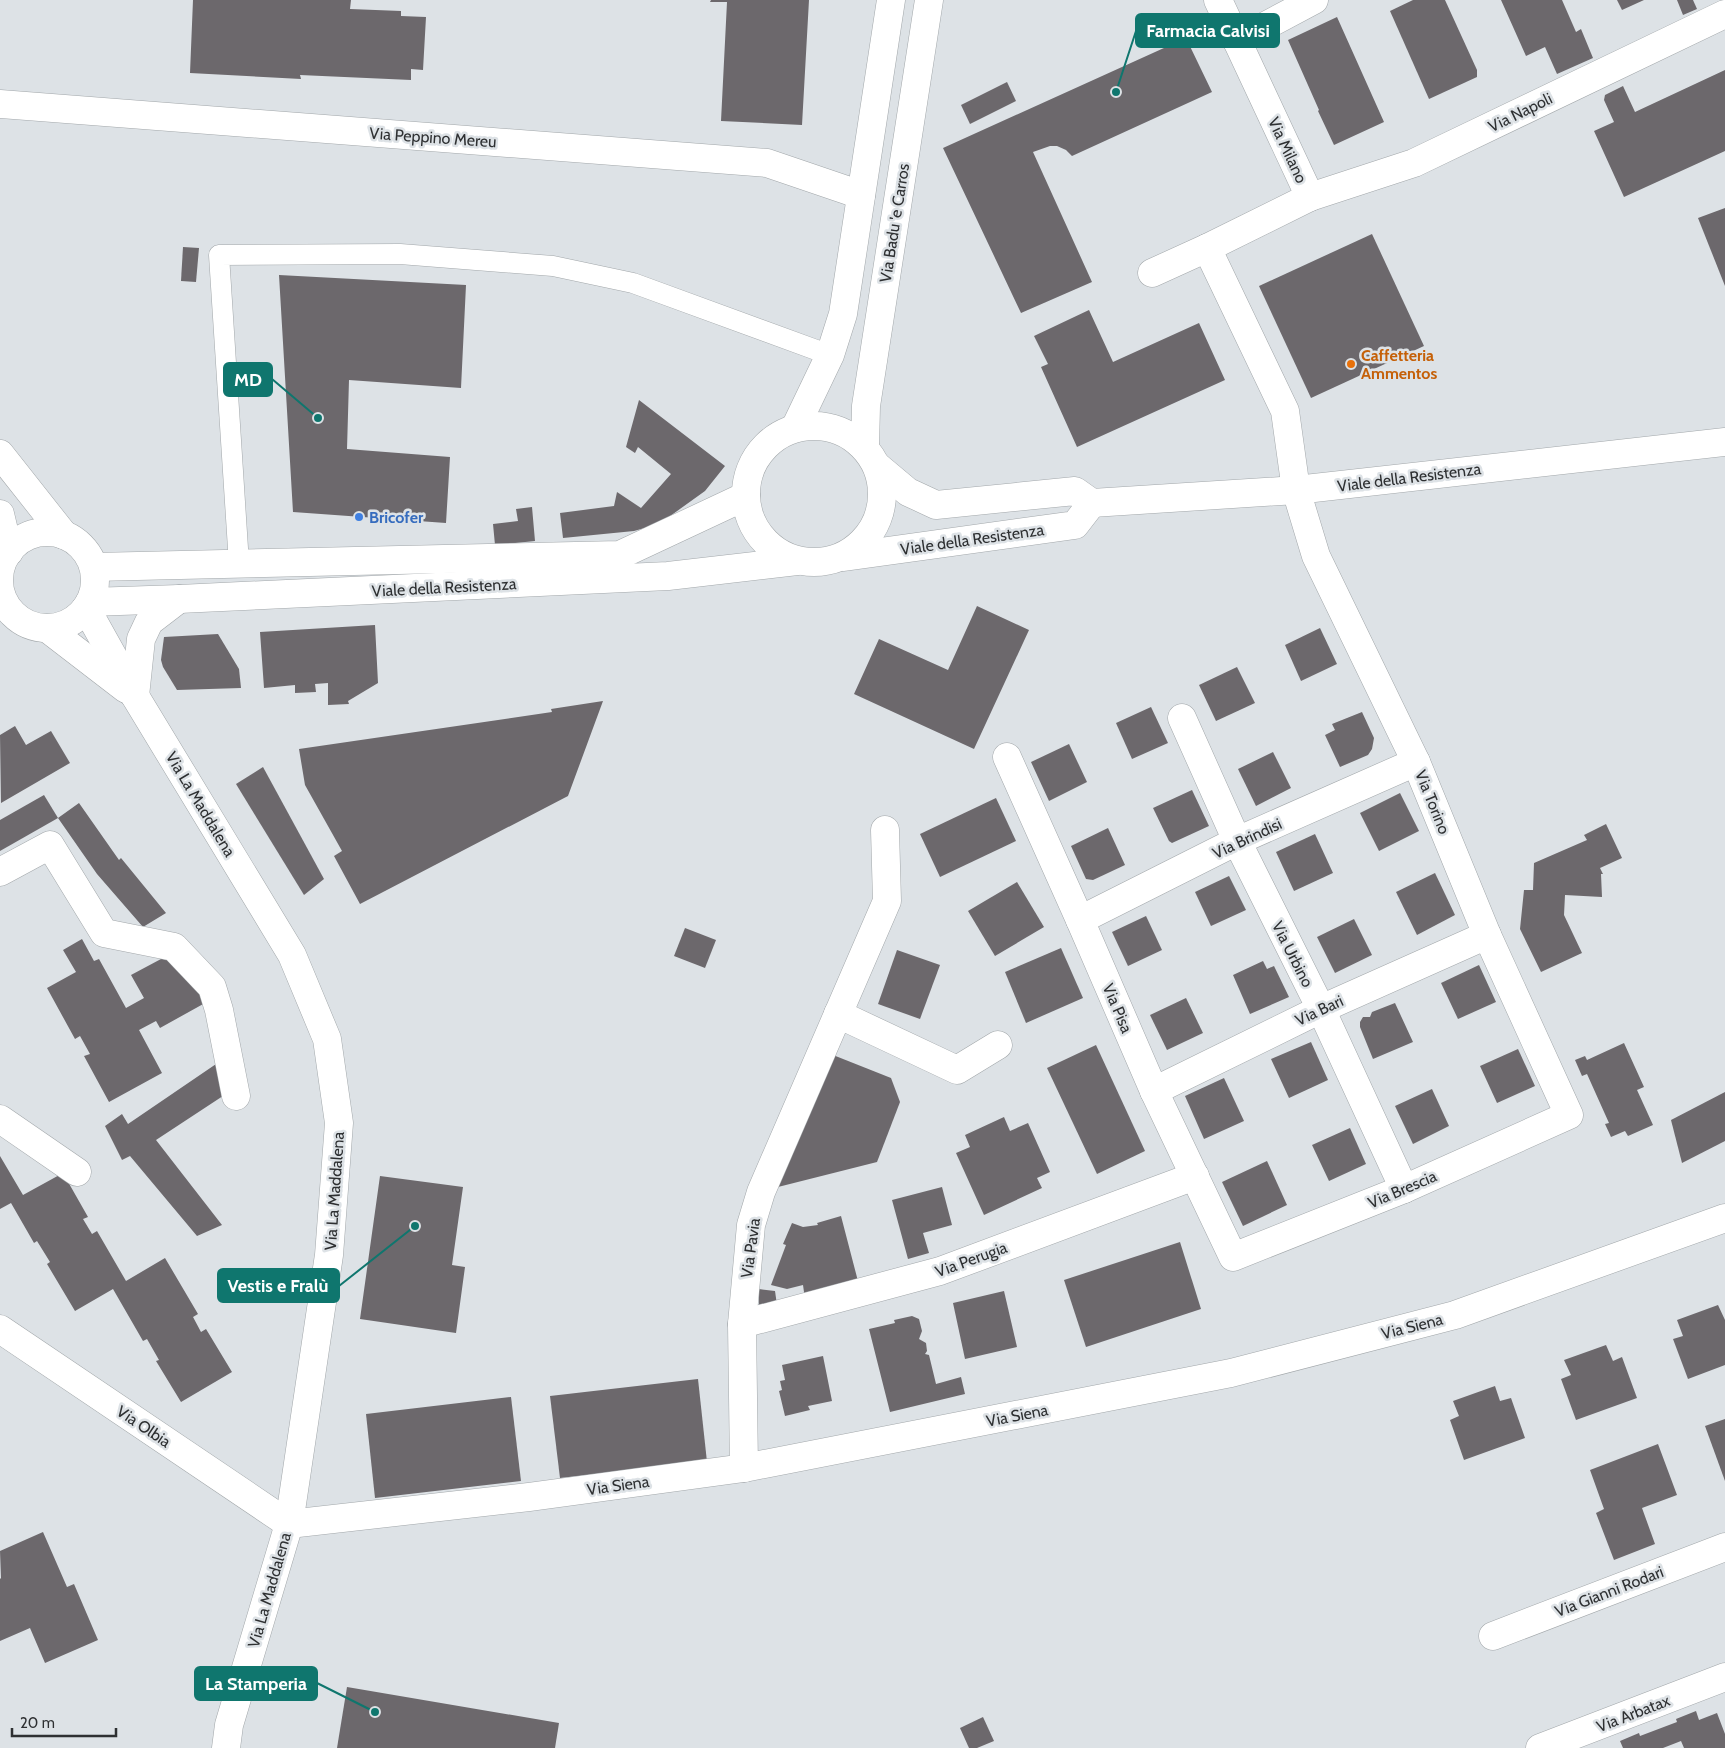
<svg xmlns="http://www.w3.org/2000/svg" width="1725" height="1748" viewBox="0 0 1725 1748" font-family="Cabin,sans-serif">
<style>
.building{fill:#6c686c}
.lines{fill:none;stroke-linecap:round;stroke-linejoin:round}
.lane-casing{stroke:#a2a7aa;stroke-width:21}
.street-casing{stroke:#a2a7aa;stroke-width:29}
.secondary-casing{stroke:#a2a7aa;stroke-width:29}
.lane{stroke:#fff;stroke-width:20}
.street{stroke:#fff;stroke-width:28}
.secondary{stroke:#fff;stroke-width:28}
.food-dot{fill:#e8710a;stroke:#dde2e6;stroke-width:2}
.shop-dot{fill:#3f7fe0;stroke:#dde2e6;stroke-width:2}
.labels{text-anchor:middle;stroke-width:5;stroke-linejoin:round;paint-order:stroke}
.street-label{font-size:16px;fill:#2e3032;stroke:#dde2e6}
.food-label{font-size:16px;font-weight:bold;fill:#c56008;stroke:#dde2e6;text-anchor:start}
.shop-label{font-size:16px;font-weight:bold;fill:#366cbe;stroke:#dde2e6;text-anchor:start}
.leader{fill:none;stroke:#0f766e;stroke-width:2}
.callout-dot{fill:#0f766e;stroke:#dde2e6;stroke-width:2}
.callout{fill:#0f766e;stroke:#0f766e;stroke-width:2}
.callout-label{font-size:18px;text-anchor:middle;font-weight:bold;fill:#fff}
</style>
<rect width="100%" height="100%" fill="#dde2e6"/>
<!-- building -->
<g class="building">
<polygon points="193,0 351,0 350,9 401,11 401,16 426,17 423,70 411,69 411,80 300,75 301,79 190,73"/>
<polygon points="711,0 809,0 802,125 721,121 727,2 710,2"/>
<polygon points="1413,0 1445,0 1477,70 1477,77 1429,99 1390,11"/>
<polygon points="1501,0 1562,0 1576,32 1581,29 1593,58 1557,74 1545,47 1526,56"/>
<polygon points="1617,0 1644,0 1622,10"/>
<polygon points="1677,0 1693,0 1697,9 1683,15"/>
<polygon points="1337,17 1384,122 1334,145 1318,111 1319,110 1288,40"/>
<polygon points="1186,38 1212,92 1072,156 1066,150 1057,146 1050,146 1033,152 1092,282 1021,313 943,148"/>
<polygon points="1725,70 1725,151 1624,197 1594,131 1614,122 1604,100 1605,95 1623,86 1635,112"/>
<polygon points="1007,82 1016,101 970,124 961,105"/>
<polygon points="1725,208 1725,286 1698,218"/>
<polygon points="1372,234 1424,346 1311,398 1259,286"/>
<polygon points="183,247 199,248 196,282 181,281"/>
<polygon points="279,275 466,285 461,388 349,380 347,449 450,457 446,523 293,512"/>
<polygon points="1089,310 1113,362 1199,323 1225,380 1077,447 1041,367 1048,364 1034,336"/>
<polygon points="639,400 725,466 705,491 659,524 634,531 563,538 560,513 614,506 617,492 641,508 671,474 638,447 635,453 626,447"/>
<polygon points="532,507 535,541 495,545 493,524 518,521 516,509"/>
<polygon points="977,606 1029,630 974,749 854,694 879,639 948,670"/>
<polygon points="375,625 378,683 348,701 349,704 328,705 328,683 315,684 316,692 295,693 295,685 264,688 260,632"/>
<polygon points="1320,628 1337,664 1301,681 1285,645"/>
<polygon points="218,634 239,669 241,688 177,690 163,667 161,660 164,637"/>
<polygon points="1237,667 1255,703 1216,721 1199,685"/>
<polygon points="603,701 568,796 360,904 334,856 342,851 305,785 299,749 552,712 551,709"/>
<polygon points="1151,707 1168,743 1132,759 1116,723"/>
<polygon points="1362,712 1374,738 1372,749 1368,755 1340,767 1325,735 1335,730 1332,724"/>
<polygon points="15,726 26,745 51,731 70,763 1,803 0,735"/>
<polygon points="1069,744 1087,782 1049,801 1031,762"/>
<polygon points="1273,752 1291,788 1256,806 1238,769"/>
<polygon points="263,767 324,879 304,895 236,784"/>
<polygon points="1192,790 1209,826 1172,843 1169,841 1153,808"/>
<polygon points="1400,793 1419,831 1379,851 1360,813"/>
<polygon points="44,795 58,818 0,851 0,820"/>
<polygon points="996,798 1016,841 940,877 920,834"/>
<polygon points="79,803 119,860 121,858 166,913 143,927 97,874 58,818"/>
<polygon points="1606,824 1622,858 1600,868 1603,874 1601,874 1602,897 1565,895 1564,915 1582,953 1541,972 1520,929 1524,890 1533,890 1534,863 1587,840 1584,835"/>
<polygon points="1108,828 1125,865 1093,880 1086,879 1071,846"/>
<polygon points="1315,834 1333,873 1294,891 1276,852"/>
<polygon points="1435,873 1455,915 1417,935 1396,892"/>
<polygon points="1229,876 1246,910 1211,926 1195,892"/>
<polygon points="1017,882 1044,927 995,956 968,911"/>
<polygon points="1146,916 1162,950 1128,966 1112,932"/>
<polygon points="1354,919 1372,955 1335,973 1317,937"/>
<polygon points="685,928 716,940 705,968 674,956"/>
<polygon points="82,939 94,961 99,959 126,1008 144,998 131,975 176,951 205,1003 160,1028 156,1021 139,1030 162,1073 109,1102 84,1056 90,1054 80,1036 75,1039 47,988 76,972 63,950"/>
<polygon points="1061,948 1083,998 1026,1023 1005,972"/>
<polygon points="897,950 940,965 920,1019 878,1004"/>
<polygon points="1263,961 1267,969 1274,966 1289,997 1250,1014 1233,975"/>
<polygon points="1479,965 1496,1002 1458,1019 1441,983"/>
<polygon points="1186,998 1203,1033 1167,1050 1150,1015"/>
<polygon points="1395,1003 1413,1042 1373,1059 1360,1027 1360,1022 1363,1017 1370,1017 1372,1012"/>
<polygon points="1311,1042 1328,1080 1289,1098 1271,1059"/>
<polygon points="1624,1043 1644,1087 1637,1090 1653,1125 1628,1136 1625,1131 1611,1137 1605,1124 1609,1123 1587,1074 1582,1076 1575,1060 1585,1056 1587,1060"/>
<polygon points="1096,1045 1145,1151 1097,1174 1047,1068"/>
<polygon points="1518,1049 1535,1086 1497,1103 1480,1066"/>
<polygon points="833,1055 891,1078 900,1102 877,1162 774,1188"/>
<polygon points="219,1062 229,1092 156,1140 222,1225 197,1236 130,1156 122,1160 105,1126 122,1114 128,1124"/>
<polygon points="1224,1078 1244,1121 1204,1139 1185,1096"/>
<polygon points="1432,1089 1449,1126 1413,1144 1395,1106"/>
<polygon points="1725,1092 1725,1141 1682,1163 1671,1120"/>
<polygon points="1004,1117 1010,1131 1028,1123 1050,1172 1037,1178 1042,1188 984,1215 956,1153 970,1147 965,1135"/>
<polygon points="1350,1128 1366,1164 1329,1181 1312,1145"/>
<polygon points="0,1156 23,1195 63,1173 88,1217 83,1219 92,1234 97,1231 126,1281 165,1258 198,1314 193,1317 201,1332 206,1329 232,1372 181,1402 156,1361 159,1360 147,1339 143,1341 113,1289 75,1311 47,1264 50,1262 37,1241 34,1243 11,1203 0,1209"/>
<polygon points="1267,1161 1287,1205 1243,1226 1222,1182"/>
<polygon points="380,1176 463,1187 452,1265 465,1267 456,1333 360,1319"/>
<polygon points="942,1187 952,1225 923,1233 929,1253 908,1259 892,1200"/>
<polygon points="841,1216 859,1285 805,1299 803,1285 787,1289 771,1285 786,1245 783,1244 792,1223 803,1227 818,1225 817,1223"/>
<polygon points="1180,1242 1201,1309 1086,1347 1064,1280"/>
<polygon points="759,1289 775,1291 777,1305 759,1311"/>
<polygon points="1004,1291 1017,1347 965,1359 953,1303"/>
<polygon points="1718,1305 1725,1320 1725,1365 1688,1379 1673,1339 1683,1336 1677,1320"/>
<polygon points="912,1316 919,1319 922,1331 919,1339 926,1343 927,1351 925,1354 929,1355 936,1384 961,1377 965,1394 890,1412 869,1329 895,1323 894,1320"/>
<polygon points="1606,1345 1613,1361 1622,1357 1637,1398 1576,1420 1561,1379 1571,1375 1564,1360"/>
<polygon points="823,1356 832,1401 808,1406 810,1410 785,1416 779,1391 782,1390 780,1381 785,1380 782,1365"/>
<polygon points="698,1379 707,1462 560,1478 550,1396"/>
<polygon points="1495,1386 1500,1401 1511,1398 1525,1438 1464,1460 1450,1420 1459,1416 1453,1401"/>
<polygon points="511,1397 521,1481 375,1498 366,1414"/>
<polygon points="1725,1419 1725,1481 1705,1426"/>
<polygon points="1658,1444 1677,1495 1642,1508 1655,1544 1614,1560 1596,1513 1604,1509 1590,1470"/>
<polygon points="43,1532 67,1587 74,1584 98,1640 45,1663 30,1628 0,1641 0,1579 1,1578 0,1551"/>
<polygon points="347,1687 559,1723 555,1748 337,1748"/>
<polygon points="1696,1711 1699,1720 1717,1713 1725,1734 1725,1748 1684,1748 1681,1741 1663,1748 1623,1748 1620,1741 1639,1733 1640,1736 1677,1722 1676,1719"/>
<polygon points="983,1717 994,1741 977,1748 969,1748 960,1728"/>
</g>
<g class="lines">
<!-- lane casing -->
<g class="lane-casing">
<polyline id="lane" points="239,564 219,255 400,254 553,266 633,283 830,355"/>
</g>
<!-- street casing -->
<g class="street-casing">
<g id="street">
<polyline points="1218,0 1310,197"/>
<polyline points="1237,41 1314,0"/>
<polyline points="0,104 767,163 861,195"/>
<polyline points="1152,273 1207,248"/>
<polyline points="0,454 64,535"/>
<polyline points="0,514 9,552"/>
<polyline points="86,608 135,696 292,955 327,1039 339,1123 329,1255 289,1524 229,1725 226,1748"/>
<polyline points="48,629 126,689"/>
<polyline points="135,696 141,639 149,622 179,599"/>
<polyline points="1182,718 1237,841 1321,1009 1404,1189"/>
<polyline points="1007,757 1080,920 1154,1091 1233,1257 1404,1189 1569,1115 1487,935 1416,762 1316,556 1296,490 1285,411 1207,248 1310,197 1414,163 1725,14"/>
<polyline points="0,872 50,845 104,933 174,947 212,987 219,1010 236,1096"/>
<polyline points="1080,920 1237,841 1416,762"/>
<polyline points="838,1014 957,1070 998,1045"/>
<polyline points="1154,1091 1321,1009 1487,935"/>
<polyline points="0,1119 77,1172"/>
<polyline points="742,1324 940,1271 1195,1176"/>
<polyline points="0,1329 289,1524 529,1497 744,1468 1231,1373 1455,1315 1725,1218"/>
<polyline points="744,1468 742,1324 751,1225 761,1192 887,901 885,830"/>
<polyline points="1493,1636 1725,1547"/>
<polyline points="1540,1748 1725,1677"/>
</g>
</g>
<!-- secondary casing -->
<g class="secondary-casing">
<g id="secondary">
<circle cx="814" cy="494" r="68"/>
<polyline points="795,428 830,355 843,314 891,0"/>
<polyline points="865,447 866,406 929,0"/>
<polyline points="877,466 908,492 936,505 1075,491 1092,503 1296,490 1725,442"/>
<circle cx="47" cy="580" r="48"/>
<polyline points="844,557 1075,525 1092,503"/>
<polyline points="94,567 620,555 746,496"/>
<polyline points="90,602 179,599 668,576 797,561"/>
</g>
</g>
<!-- lane -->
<use href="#lane" class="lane"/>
<!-- street -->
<use href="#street" class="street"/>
<!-- secondary -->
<use href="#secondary" class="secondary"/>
</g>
<!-- markers -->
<circle class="food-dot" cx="1351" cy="364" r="5"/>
<circle class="shop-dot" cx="359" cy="517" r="5"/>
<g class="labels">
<!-- street labels -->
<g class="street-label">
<text transform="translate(1520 112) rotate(-26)" y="6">Via Napoli</text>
<text transform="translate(433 137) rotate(4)" y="6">Via Peppino Mereu</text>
<text transform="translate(1288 150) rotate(65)" y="6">Via Milano</text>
<text transform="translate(894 223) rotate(-81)" y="6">Via Badu 'e Carros</text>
<text transform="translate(1409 477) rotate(-7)" y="6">Viale della Resistenza</text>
<text transform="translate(972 539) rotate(-8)" y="6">Viale della Resistenza</text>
<text transform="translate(444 587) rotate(-3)" y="6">Viale della Resistenza</text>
<text transform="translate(1433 802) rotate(68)" y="6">Via Torino</text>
<text transform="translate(201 804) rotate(59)" y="6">Via La Maddalena</text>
<text transform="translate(1247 838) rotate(-25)" y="6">Via Brindisi</text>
<text transform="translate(1293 954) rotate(63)" y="6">Via Urbino</text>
<text transform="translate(1118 1008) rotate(67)" y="6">Via Pisa</text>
<text transform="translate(1319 1010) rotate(-25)" y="6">Via Bari</text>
<text transform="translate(1402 1189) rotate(-23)" y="6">Via Brescia</text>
<text transform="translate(334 1191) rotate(-86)" y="6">Via La Maddalena</text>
<text transform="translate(750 1248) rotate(-82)" y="6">Via Pavia</text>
<text transform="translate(971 1259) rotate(-20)" y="6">Via Perugia</text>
<text transform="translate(1412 1326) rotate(-14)" y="6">Via Siena</text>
<text transform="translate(1017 1415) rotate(-11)" y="6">Via Siena</text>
<text transform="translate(144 1426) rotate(34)" y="6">Via Olbia</text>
<text transform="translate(618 1485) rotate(-8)" y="6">Via Siena</text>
<text transform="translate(269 1590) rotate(-74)" y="6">Via La Maddalena</text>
<text transform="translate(1609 1591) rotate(-21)" y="6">Via Gianni Rodari</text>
<text transform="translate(1633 1713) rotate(-21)" y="6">Via Arbatax</text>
</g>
<!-- food labels -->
<g class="food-label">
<text x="1361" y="361">Caffetteria<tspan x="1361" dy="18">Ammentos</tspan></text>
</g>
<!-- shop labels -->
<g class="shop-label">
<text x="369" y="523">Bricofer</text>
</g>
</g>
<!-- callouts -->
<path class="leader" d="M1116 92L1136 31M318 418L272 379M415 1226L339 1286M375 1712L317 1683"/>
<g class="callout-dot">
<circle cx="1116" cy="92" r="5"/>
<circle cx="318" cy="418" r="5"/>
<circle cx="415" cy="1226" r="5"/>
<circle cx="375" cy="1712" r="5"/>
</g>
<g class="callout">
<rect x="1136" y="14" width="143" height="33" rx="5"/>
<rect x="224" y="363" width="48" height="33" rx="5"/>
<rect x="218" y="1269" width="121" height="33" rx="5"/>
<rect x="195" y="1667" width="122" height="33" rx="5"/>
</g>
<g class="callout-label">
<text x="1208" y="37">Farmacia Calvisi</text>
<text x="248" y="386">MD</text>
<text x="278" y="1292">Vestis e Fralù</text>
<text x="256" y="1690">La Stamperia</text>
</g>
<!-- scale -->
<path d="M12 1728v8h104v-8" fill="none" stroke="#2e3032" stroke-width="2.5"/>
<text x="20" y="1728" font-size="15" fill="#2e3032" stroke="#dde2e6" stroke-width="4" paint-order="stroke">20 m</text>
</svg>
